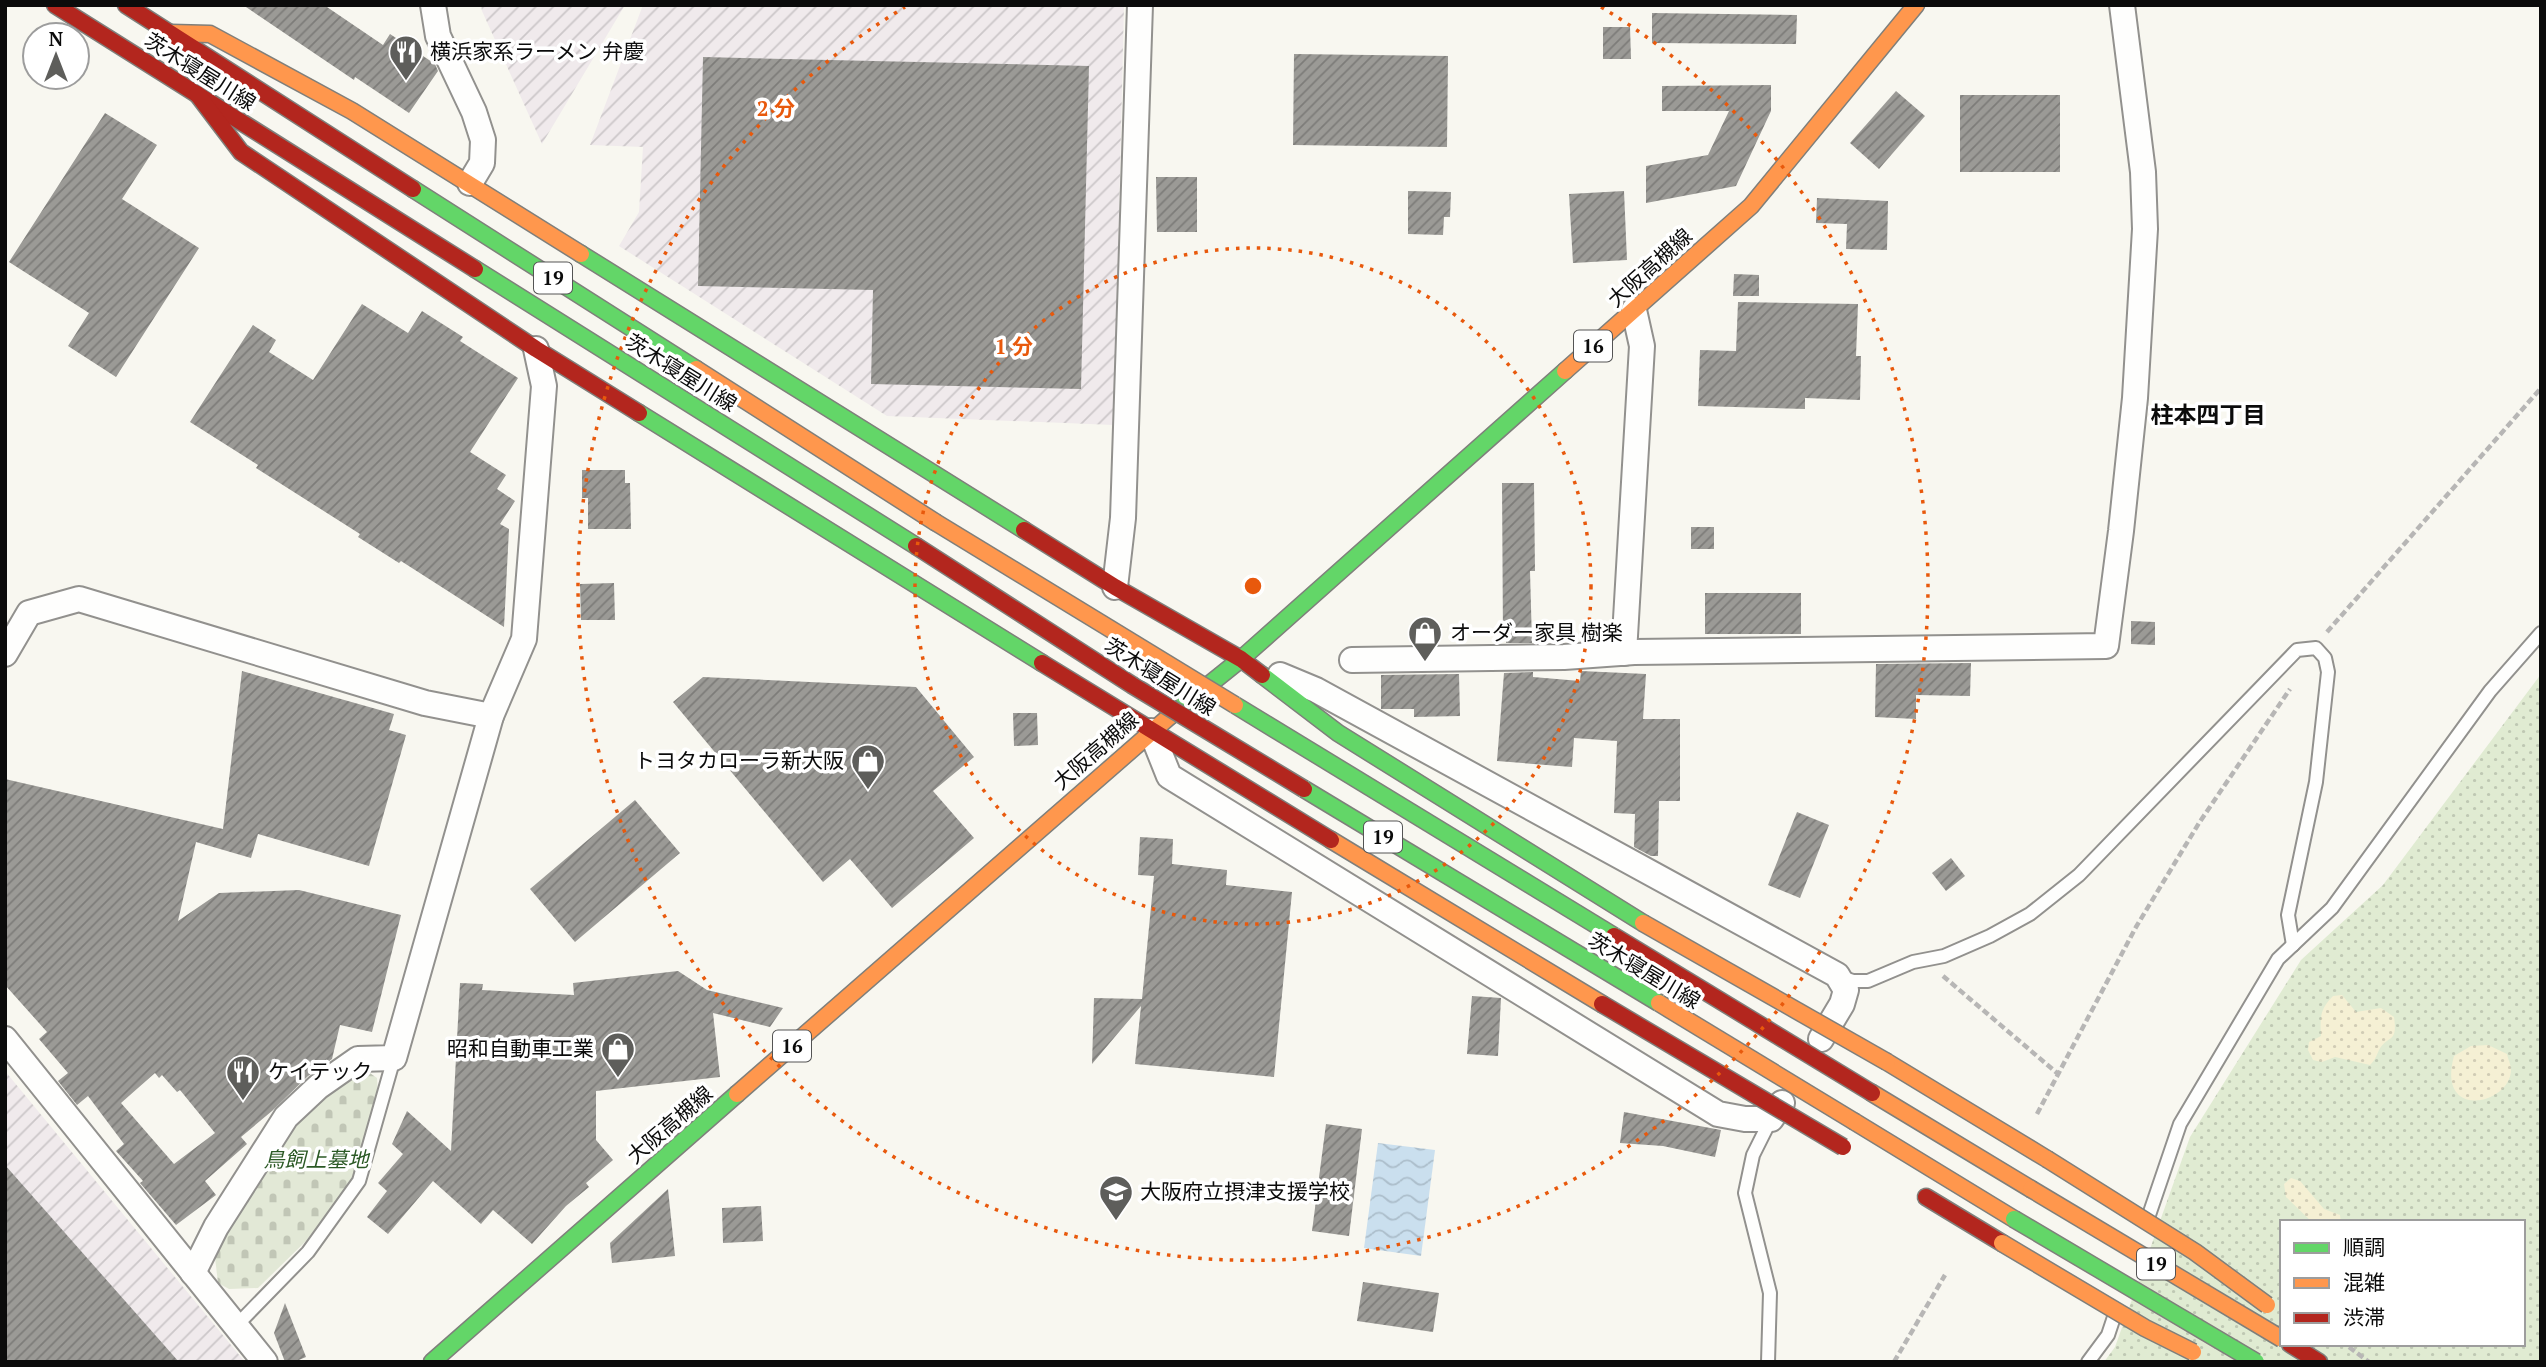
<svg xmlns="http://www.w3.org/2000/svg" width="2546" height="1367" viewBox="0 0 2546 1367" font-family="'PT Serif','Noto Sans JP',serif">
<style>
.industrial{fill:url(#industrial-furrows)}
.grass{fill:url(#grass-dots);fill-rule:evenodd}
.sand{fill:url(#sand-dots)}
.cemetery{fill:url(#cemetery-stones)}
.water{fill:url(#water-waves)}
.building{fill:url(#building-hatch);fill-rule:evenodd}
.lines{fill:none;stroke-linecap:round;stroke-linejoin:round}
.lane-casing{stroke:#92918e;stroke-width:16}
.street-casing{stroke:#92918e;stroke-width:28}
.fast-casing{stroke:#7f7f7b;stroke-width:19}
.slow-casing{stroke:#7f7f7b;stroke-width:19}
.jam-casing{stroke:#7f7f7b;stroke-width:19}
.path{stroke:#b7b6b5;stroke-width:4.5;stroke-dasharray:7 3.5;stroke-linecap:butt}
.lane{stroke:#fefefd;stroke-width:12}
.street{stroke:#fefefd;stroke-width:24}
.fast{stroke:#63d668;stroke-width:16}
.slow{stroke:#ff974d;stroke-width:16}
.jam{stroke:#b3261e;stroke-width:16}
.fast-bridge-casing{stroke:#7f7f7b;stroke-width:19;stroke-linecap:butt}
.slow-bridge-casing{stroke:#7f7f7b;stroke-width:19;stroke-linecap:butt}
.jam-bridge-casing{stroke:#7f7f7b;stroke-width:19;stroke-linecap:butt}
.fast-bridge{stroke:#63d668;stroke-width:16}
.slow-bridge{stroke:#ff974d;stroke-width:16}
.jam-bridge{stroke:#b3261e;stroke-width:16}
.ring{fill:none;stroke:#e8590c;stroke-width:3.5;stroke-dasharray:3.5 7}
.labels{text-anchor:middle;stroke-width:7;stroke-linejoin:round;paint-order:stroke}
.shield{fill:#fff;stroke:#545454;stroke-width:2}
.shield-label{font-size:19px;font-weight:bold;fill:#0b0b0b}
.poi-label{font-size:21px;fill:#0b0b0b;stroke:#fff;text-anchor:start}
.street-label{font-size:21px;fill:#0b0b0b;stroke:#fff}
.park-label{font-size:21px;font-style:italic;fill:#2b5925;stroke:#fff}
.neighbourhood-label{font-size:23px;font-weight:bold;fill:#0b0b0b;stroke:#fff}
.centre{fill:#e8590c;stroke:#fff;stroke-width:3.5}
.ring-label{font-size:21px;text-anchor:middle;font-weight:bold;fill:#e8590c;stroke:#fff;stroke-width:7;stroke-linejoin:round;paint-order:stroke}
</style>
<defs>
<pattern id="industrial-furrows" width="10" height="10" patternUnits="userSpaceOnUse" patternTransform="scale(1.75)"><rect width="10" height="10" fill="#f0eaec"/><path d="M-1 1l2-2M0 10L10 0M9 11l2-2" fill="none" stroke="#ccc7c9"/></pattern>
<pattern id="grass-dots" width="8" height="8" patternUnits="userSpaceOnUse" patternTransform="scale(1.75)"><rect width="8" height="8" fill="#e0ebd2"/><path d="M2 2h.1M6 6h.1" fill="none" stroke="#bfc8b3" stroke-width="1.8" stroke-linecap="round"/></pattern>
<pattern id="sand-dots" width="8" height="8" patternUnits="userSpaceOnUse" patternTransform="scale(1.75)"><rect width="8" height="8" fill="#f5f0d4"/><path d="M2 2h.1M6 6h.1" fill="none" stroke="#d1ccb5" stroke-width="1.8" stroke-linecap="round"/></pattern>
<pattern id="cemetery-stones" width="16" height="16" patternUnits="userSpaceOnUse" patternTransform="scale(1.75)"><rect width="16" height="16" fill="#e2e8d6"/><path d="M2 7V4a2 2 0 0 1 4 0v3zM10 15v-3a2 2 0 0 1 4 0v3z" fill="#c1c6b6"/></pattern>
<pattern id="water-waves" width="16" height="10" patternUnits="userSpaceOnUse" patternTransform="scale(1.75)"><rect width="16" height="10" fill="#cadfee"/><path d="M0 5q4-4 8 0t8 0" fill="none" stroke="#acbecb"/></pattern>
<pattern id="building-hatch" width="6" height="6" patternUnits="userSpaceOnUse" patternTransform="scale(1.75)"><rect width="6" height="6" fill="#9b9a96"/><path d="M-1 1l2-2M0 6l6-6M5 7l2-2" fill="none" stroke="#7d7c79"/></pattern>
</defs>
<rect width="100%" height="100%" fill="#f8f7f0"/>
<!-- industrial -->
<g class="industrial">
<polygon points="481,5 625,5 542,144 482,11"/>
<polygon points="643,5 1124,5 1114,425 887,416 619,246 639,212 643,147 590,145"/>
<polygon points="5,1071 245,1362 5,1362"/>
</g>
<!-- grass -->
<path class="grass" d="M2541 674V1362H2104L2115 1347 2190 1137 2301 960 2383 885ZM2282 1222H2523V1344H2282Z"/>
<!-- sand -->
<g class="sand">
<path d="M2342 995 2356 1012 2381 1008 2394 1017C2398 1044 2388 1034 2379 1050 2376 1057 2375 1060 2370 1065L2335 1057 2322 1062 2313 1060 2308 1050 2309 1042 2321 1036C2320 1017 2320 1009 2333 996Z"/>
<path d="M2488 1045 2507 1054C2508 1059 2511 1065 2511 1070 2510 1105 2436 1121 2454 1056L2471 1046Z"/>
<polygon points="2291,1178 2300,1181 2324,1209 2340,1215 2341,1222 2312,1222 2286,1197 2284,1184"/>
</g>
<!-- cemetery -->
<polygon class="cemetery" points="360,1071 367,1071 377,1078 378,1098 351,1181 306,1241 258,1288 229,1289 218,1283 214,1249 285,1134 331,1089"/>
<!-- water -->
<polygon class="water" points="1378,1143 1435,1150 1421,1256 1364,1248"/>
<!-- building -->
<g class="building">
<polygon points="243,5 324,5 383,45 390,34 435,64 438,71 409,113 355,77 354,80"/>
<polygon points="1652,13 1797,15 1796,44 1652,43"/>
<polygon points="1603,27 1630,27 1631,59 1603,59"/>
<polygon points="1294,54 1448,56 1447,147 1293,145"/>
<polygon points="703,57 1089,66 1081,389 871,384 873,290 698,286"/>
<polygon points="1771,85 1771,111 1736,186 1646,203 1646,166 1708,155 1729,111 1662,111 1662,86"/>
<polygon points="1896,91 1925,116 1879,169 1850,143"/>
<rect x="1960" y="95" width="100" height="77"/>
<polygon points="105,113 157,145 122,199 199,248 116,377 68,346 89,313 9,262"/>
<polygon points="1156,177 1197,177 1197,232 1157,232"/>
<polygon points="1408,191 1451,192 1450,217 1444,217 1443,235 1408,234"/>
<polygon points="1624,191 1627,260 1573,263 1569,194"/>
<polygon points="1817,198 1888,201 1887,250 1846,249 1847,224 1816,223"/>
<polygon points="1734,274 1759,275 1759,296 1733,296"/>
<polygon points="1738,302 1858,304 1856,356 1861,356 1860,400 1805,398 1805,409 1698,406 1700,350 1736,351"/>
<polygon points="362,304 408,333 422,311 463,337 460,341 518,378 470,452 506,475 497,489 515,501 500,524 509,529 504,627 401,561 399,563 358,537 360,534 256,468 258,465 190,422 253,325 276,340 269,352 313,380"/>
<polygon points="582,470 625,470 625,483 630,483 631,529 588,529 588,498 582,498"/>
<polygon points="1502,483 1534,483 1535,571 1530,571 1532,643 1506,643 1506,639 1503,639"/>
<rect x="1691" y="527" width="23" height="22"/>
<polygon points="614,583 615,620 581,620 580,584"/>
<rect x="1705" y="593" width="96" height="41"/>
<polygon points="2131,621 2155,622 2155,645 2131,644"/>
<polygon points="1971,663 1970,696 1916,695 1916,719 1875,717 1876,664"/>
<path d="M242 671 394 714 389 730 406 735 369 866 258 834 251 858 196 842 178 921 219 893 299 890 401 915 372 1032 340 1025 332 1059 308 1076 272 1111 241 1137 247 1144 205 1181 216 1195 176 1225 140 1183 143 1181 116 1151 124 1144 88 1096 77 1105 58 1081 68 1073 39 1039 47 1032 5 985V779L223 829ZM155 1073 159 1078 162 1075 177 1092 180 1090 215 1133 174 1164 121 1103Z"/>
<polygon points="1581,671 1646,674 1643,719 1680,719 1680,801 1659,801 1658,856 1651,856 1634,847 1635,814 1614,813 1617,741 1574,738 1572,767 1497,761 1504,673 1533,672 1533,677 1580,681"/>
<polygon points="1459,674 1460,716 1414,717 1414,709 1381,709 1381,675"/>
<polygon points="703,677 916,687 974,757 933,791 974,838 892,908 850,859 823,882 673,702"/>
<polygon points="1013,713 1037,713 1038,745 1014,746"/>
<polygon points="635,800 680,853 575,942 530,889"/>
<polygon points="1797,812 1829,825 1800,898 1768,885"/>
<polygon points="1140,837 1173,839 1172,864 1227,870 1226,885 1292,892 1274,1077 1135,1064 1141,1006 1092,1064 1094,998 1142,999 1154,876 1138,875"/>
<polygon points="1951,858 1965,876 1946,891 1932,873"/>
<polygon points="678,971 707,990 783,1008 770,1027 713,1013 720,1077 596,1091 596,1140 613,1160 586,1183 589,1187 566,1206 532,1244 493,1210 481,1224 433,1181 388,1234 367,1217 387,1191 378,1183 403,1154 392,1144 407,1111 451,1151 460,983 483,984 482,990 574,995 573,983"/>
<polygon points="1472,996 1501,998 1498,1056 1467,1054"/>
<polygon points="1624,1112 1721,1130 1715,1157 1663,1146 1620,1143"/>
<polygon points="1326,1124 1362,1129 1349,1236 1312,1231"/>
<polygon points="5,1165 179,1362 5,1362"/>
<polygon points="668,1189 675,1256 612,1263 610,1243"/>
<polygon points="761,1206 763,1241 723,1243 722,1208"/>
<polygon points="1363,1282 1439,1293 1433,1332 1357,1321"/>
<polygon points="285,1303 306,1357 294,1362 285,1362 274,1333"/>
</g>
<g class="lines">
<!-- lane casing -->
<g class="lane-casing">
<g id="lane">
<polyline points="1841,977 1853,981 1868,981 1913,962 1944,956 1990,936 2030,914 2079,875 2297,650 2316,648 2325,658 2328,672 2316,782 2288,915 2293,945"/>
<polyline points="2148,1218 2180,1124 2278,959 2332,908 2490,691 2541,633"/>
<polyline points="236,1326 308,1252 359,1181 394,1058"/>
<polyline points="1768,1362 1770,1293 1745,1193 1753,1155 1771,1119"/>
<polyline points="2088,1362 2108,1335 2115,1314"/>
</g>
</g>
<!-- street casing -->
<g class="street-casing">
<g id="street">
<polyline points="433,5 438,36 474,112 483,140 482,163 470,183"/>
<polyline points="1115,587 1123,518 1140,5"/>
<polyline points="1624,653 1642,346 1634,310"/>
<polyline points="5,654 29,613 79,599 425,703 491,716"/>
<polyline points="1352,660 1564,657 1634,652 2106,646 2121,531 2135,398 2145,229 2143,172 2122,5"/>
<polyline points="1280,675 1316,690 1837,975 1846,990 1842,1004 1821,1039"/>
<polyline points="1151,731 1169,776 1718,1114 1745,1119 1771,1119 1782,1103"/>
<polyline points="5,1039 265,1362"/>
<polyline points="193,1273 216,1227 286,1117 318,1087 358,1059 394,1058 491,716 524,639 544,386 536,349"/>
</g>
</g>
<!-- fast casing -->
<g class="fast-casing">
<g id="fast">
<polyline points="413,189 696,369"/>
<polyline points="581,254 1024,530"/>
<polyline points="475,269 916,546"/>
<polyline points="639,413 1042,663"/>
<polyline points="1262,675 1338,733 1643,923"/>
<polyline points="1170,716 1241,659 1565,371"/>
<polyline points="432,1362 737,1094"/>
</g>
</g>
<!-- slow casing -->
<g class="slow-casing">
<g id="slow">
<polyline points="171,33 210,34 352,111 581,254"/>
<polyline points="696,369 935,522"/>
<polyline points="1565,371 1751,206 1916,5"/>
<polyline points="1331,840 1602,1004"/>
<polyline points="1887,1062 2047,1159"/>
<polyline points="1872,1093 2031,1189"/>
<polyline points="737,1094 1170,716"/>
<polyline points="1855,1122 2014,1219"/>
</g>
</g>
<!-- jam casing -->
<g class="jam-casing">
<g id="jam">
<polyline points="55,5 475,269"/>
<polyline points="126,5 413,189"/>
<polyline points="197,94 241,152 536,349 639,413"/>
<polyline points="1024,530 1115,587 1241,659 1262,675"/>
<polyline points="1042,663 1331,840"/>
<polyline points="1926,1197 2002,1243"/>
<polyline points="2290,1344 2319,1362"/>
</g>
</g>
<!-- path -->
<g class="path">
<polyline points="2327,632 2541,388"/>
<polyline points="1943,976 2057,1073"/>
<polyline points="2037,1114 2136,927 2199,823 2290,689"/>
<polyline points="2349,1347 2369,1362"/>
<polyline points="1894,1362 1945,1275"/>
</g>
<!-- lane -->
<use href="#lane" class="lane"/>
<!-- street -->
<use href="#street" class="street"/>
<!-- fast -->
<use href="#fast" class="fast"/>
<!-- slow -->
<use href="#slow" class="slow"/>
<!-- jam -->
<use href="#jam" class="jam"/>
<!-- fast-bridge casing -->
<g class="fast-bridge-casing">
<g id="fast-bridge">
<polyline points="1235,705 1614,936"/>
<polyline points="1304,789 1659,1003"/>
<polyline points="2014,1219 2256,1362"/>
</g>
</g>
<!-- slow-bridge casing -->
<g class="slow-bridge-casing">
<g id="slow-bridge">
<polyline points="935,522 1235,705"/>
<polyline points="1643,923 1887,1062"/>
<polyline points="1659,1003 1855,1122"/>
<polyline points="2047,1159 2195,1252 2267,1305"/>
<polyline points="2031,1189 2282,1339"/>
<polyline points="2002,1243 2145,1328 2193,1352"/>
</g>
</g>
<!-- jam-bridge casing -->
<g class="jam-bridge-casing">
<g id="jam-bridge">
<polyline points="916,546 1132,685 1304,789"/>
<polyline points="1614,936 1872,1093"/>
<polyline points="1602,1004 1843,1147"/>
</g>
</g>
<!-- fast-bridge -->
<use href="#fast-bridge" class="fast-bridge"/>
<!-- slow-bridge -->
<use href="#slow-bridge" class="slow-bridge"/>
<!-- jam-bridge -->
<use href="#jam-bridge" class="jam-bridge"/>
</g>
<!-- distance rings -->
<g class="ring">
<circle cx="1253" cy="586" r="338"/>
<path d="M1601 7A675 675 0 1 1 905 7"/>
</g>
<!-- icons -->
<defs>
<g id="restaurant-pin" transform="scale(1.75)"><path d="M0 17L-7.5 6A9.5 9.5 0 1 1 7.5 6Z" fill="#5e5e5b" stroke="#fff"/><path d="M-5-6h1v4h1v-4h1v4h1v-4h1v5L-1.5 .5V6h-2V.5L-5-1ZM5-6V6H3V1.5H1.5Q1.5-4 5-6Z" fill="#fff"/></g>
<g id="shop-pin" transform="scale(1.75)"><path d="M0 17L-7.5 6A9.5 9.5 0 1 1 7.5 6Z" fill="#5e5e5b" stroke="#fff"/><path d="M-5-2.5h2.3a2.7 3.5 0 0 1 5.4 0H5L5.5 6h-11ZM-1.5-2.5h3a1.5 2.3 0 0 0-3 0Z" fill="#fff"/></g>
<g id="school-pin" transform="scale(1.75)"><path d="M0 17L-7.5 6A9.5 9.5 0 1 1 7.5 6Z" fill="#5e5e5b" stroke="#fff"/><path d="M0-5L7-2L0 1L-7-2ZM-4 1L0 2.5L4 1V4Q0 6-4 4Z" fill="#fff"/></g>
</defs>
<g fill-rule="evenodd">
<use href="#restaurant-pin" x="406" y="52"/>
<use href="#shop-pin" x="1425" y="633"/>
<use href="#shop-pin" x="868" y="761"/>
<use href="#shop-pin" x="618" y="1049"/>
<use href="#restaurant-pin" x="243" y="1072"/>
<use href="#school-pin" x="1116" y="1192"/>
</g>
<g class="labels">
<!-- shield labels -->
<g class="shield">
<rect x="534" y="262.5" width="38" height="31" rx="5"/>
<rect x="1574" y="330.5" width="38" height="31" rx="5"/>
<rect x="1364" y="821.5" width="38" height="31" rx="5"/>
<rect x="773" y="1030.5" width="38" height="31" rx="5"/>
<rect x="2137" y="1248.5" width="38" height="31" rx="5"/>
</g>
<g class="shield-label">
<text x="553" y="285">19</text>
<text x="1593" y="353">16</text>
<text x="1383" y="844">19</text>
<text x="792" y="1053">16</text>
<text x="2156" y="1271">19</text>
</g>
<!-- poi labels -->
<g class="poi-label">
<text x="430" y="59">横浜家系ラーメン 弁慶</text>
<text x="1450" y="640">オーダー家具 樹楽</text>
<text x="844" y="768" text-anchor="end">トヨタカローラ新大阪</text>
<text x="594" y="1056" text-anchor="end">昭和自動車工業</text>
<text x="268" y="1079">ケイテック</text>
<text x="1140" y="1199">大阪府立摂津支援学校</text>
</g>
<!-- street labels -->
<g class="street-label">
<text transform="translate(200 72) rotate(32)" y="7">茨木寝屋川線</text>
<text transform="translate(1650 268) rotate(-42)" y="7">大阪高槻線</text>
<text transform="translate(681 373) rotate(32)" y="7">茨木寝屋川線</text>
<text transform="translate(1160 677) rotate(32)" y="7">茨木寝屋川線</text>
<text transform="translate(1096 751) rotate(-41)" y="7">大阪高槻線</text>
<text transform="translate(1644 971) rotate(31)" y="7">茨木寝屋川線</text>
<text transform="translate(670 1125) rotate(-41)" y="7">大阪高槻線</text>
</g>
<!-- park labels -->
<g class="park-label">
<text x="316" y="1167">鳥飼上墓地</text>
</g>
<!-- neighbourhood labels -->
<g class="neighbourhood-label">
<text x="2208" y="423">柱本四丁目</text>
</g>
</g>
<circle cx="1253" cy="586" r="10" class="centre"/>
<g class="ring-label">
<text x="776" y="116">2 分</text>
<text x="1014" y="354">1 分</text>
</g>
<!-- border -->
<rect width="2546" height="1367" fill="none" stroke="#0b0b0b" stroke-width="14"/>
<!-- legend -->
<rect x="2280" y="1220" width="245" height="126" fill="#ffffff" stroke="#9d9d9d" stroke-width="2"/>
<rect x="2294" y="1243" width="35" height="10" fill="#63d668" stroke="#9d9d9d" stroke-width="2"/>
<text x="2343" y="1255" font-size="21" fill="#0b0b0b">順調</text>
<rect x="2294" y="1278" width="35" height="10" fill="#ff974d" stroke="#9d9d9d" stroke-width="2"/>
<text x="2343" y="1290" font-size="21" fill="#0b0b0b">混雑</text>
<rect x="2294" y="1313" width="35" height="10" fill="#b3261e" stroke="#9d9d9d" stroke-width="2"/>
<text x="2343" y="1325" font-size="21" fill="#0b0b0b">渋滞</text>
<!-- north arrow -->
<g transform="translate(56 56)"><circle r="33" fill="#ffffff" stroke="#9d9d9d" stroke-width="2"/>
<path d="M0-5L12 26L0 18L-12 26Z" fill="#5e5e5b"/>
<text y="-10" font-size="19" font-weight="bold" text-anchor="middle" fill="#0b0b0b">N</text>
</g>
</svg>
